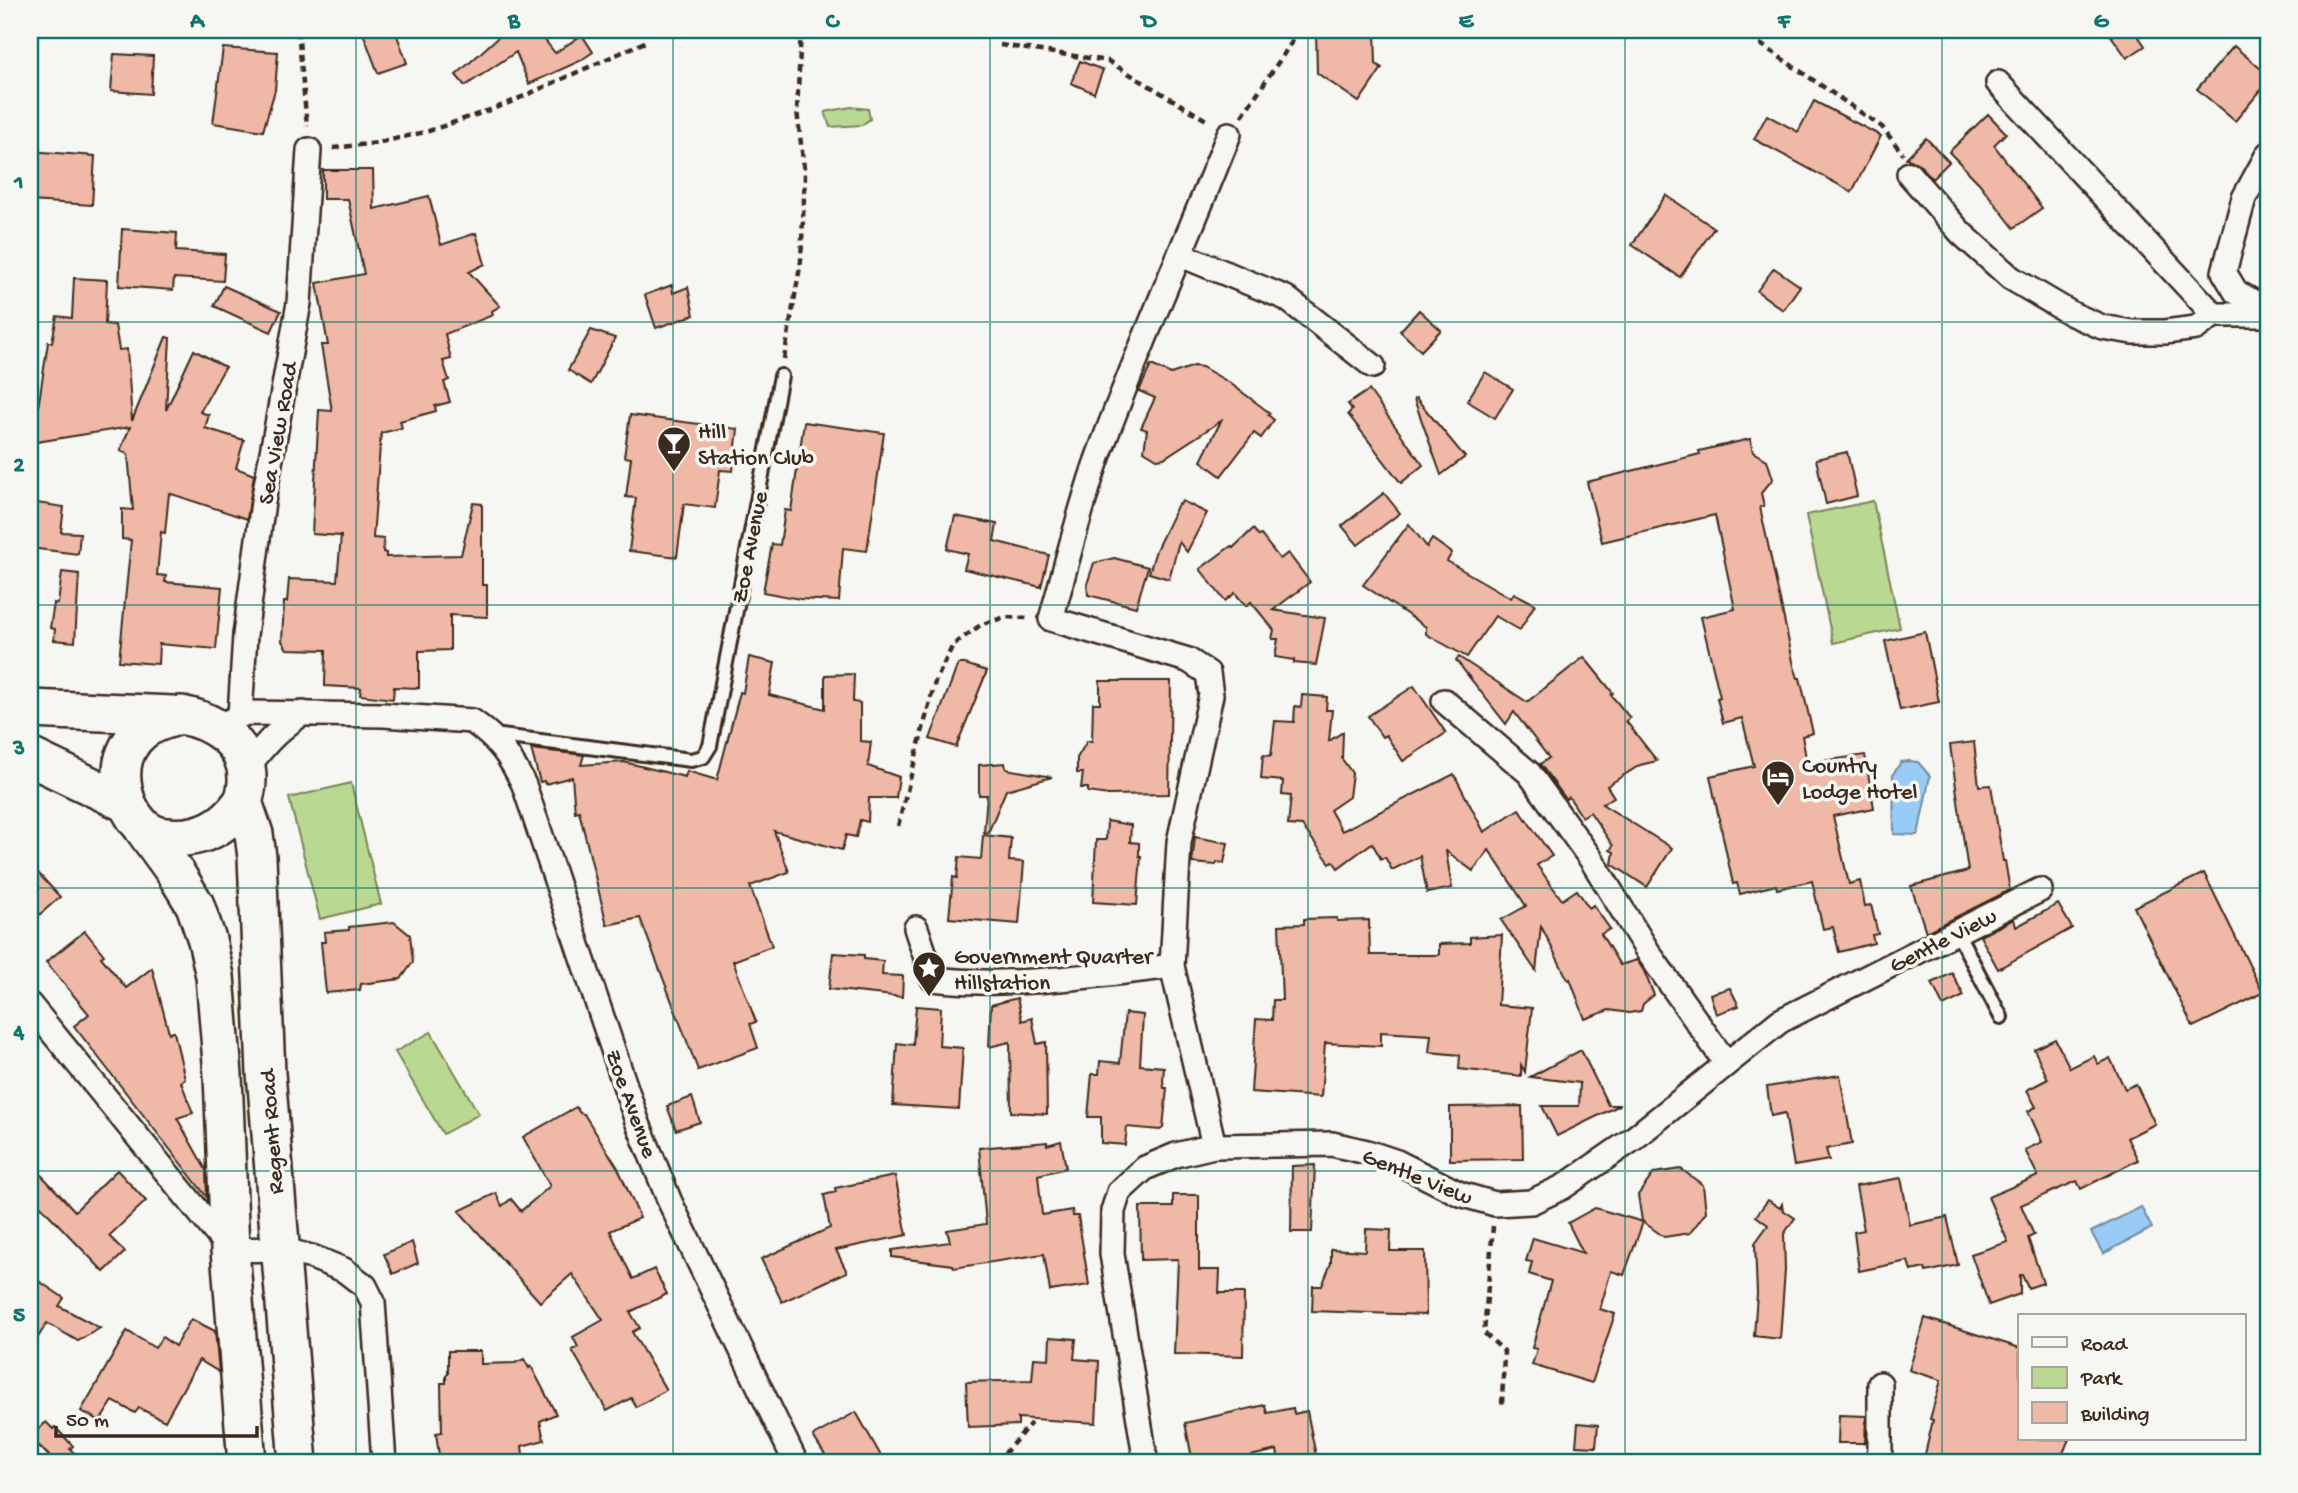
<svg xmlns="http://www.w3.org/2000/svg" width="2298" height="1493" viewBox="0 0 2298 1493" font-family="'Gochi Hand',sans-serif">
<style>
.green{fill:#b9d992;stroke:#7a8258;stroke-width:2}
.water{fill:#98cbf5;stroke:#738b9f;stroke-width:2}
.building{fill:#f0b8a6;stroke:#3b2a1e;stroke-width:2}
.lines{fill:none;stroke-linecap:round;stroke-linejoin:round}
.lane-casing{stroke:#3b2a1e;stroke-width:18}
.street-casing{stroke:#3b2a1e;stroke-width:28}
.primary-casing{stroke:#3b2a1e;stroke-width:42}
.path{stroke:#3b2a1e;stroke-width:4.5;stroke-dasharray:7 5;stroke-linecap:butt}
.lane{stroke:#f6f6f2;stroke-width:12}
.street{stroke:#f6f6f2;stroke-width:23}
.primary{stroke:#f6f6f2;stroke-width:37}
.grid{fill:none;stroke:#0f766e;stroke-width:2;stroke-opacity:0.55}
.labels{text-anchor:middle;stroke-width:7;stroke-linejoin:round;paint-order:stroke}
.poi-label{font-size:23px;fill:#3b2a1e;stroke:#f6f6f2;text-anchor:start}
.street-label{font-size:23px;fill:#3b2a1e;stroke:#f6f6f2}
.neatline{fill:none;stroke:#0f766e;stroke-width:2.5}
.grid-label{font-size:23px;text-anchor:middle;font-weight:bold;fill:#0f766e}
</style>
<rect width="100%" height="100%" fill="#f6f6f2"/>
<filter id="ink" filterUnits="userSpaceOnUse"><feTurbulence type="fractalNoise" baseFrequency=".0143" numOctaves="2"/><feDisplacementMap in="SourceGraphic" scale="14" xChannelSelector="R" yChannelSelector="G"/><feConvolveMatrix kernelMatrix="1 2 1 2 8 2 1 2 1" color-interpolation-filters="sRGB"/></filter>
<g filter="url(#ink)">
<!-- green -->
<g class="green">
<polygon points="851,107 868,109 870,119 862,125 830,127 825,112"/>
<polygon points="1873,501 1900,628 1833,643 1806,515"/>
<polygon points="351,783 381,904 320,919 289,798"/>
<polygon points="431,1032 479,1114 443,1134 395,1052"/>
</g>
<!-- water -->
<g class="water">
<polygon points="1909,761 1918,762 1930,776 1918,835 1894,834 1893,774 1901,762"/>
<polygon points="2141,1207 2152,1228 2103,1254 2091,1232"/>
</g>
<!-- building -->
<g class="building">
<polygon points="362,30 395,30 407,63 378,73"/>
<polygon points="506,30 549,30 541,35 555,53 582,35 593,52 580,61 529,84 516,52 465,86 456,75"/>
<polygon points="1316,30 1375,30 1376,64 1382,68 1359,102 1317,73"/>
<polygon points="2107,30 2134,30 2145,46 2127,58"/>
<polygon points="2234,46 2268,75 2268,82 2235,121 2197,89"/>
<polygon points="223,48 278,52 275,90 263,131 213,123"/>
<polygon points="114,54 153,56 151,94 111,91"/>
<polygon points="1080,61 1103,70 1094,93 1071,83"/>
<polygon points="1814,101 1881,136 1852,192 1754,139 1767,115 1798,132"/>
<polygon points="1988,114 2006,133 1994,145 2042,208 2014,228 1979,183 1949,152"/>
<polygon points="1926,138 1949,162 1932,179 1919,164 1906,158"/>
<polygon points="30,151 95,156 92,205 30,201"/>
<polygon points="323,170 373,170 374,209 429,196 441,245 476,233 485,264 469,272 500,306 492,311 493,315 445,334 451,359 443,361 449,380 444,382 450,402 435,406 436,411 400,421 402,428 381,433 373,538 384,539 383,552 386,553 386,557 461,555 473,503 482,504 482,585 487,585 487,617 450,615 450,650 419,651 419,688 394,687 393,699 360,695 361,688 325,686 326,650 287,649 282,641 284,602 287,602 289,579 337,581 341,536 312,534 319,410 332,411 321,345 328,345 317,283 364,274 348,199 323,199"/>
<polygon points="1666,195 1714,228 1680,277 1632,245"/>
<polygon points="122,229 177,233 176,251 225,254 223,281 174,278 173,290 119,286"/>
<polygon points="1774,268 1800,286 1783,310 1757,291"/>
<polygon points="74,278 107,280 105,324 115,325 119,350 127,349 132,421 166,337 170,338 166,410 194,350 225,367 200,412 209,415 205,428 244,440 236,468 254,475 247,519 169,493 165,533 161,532 157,575 166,576 165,582 222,587 216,649 159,644 158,664 119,661 131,540 122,539 122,509 133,510 128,454 120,451 130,427 30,443 30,409 38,408 48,342 52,342 57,316 72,318"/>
<polygon points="672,285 673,293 688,287 694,315 656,328 645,295"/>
<polygon points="224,286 281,311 271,332 214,306"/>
<polygon points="1419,310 1441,330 1421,351 1400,331"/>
<polygon points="591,330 615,338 591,384 568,370"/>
<polygon points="1151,365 1171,374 1194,366 1202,367 1230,383 1270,413 1268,415 1274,420 1261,438 1254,433 1221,476 1201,461 1221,421 1164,458 1157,459 1144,451 1147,430 1141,428 1155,398 1139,391"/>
<polygon points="1485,372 1513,389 1495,418 1467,401"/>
<polygon points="1369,390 1423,465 1401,483 1348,414 1352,410 1348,404"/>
<polygon points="1416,398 1465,457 1441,475 1414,399"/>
<polygon points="630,415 738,429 733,471 720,470 715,508 684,504 677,557 629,551 636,498 626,497 631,458 624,457"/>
<polygon points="804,422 884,433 867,551 843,548 839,601 800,599 763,592 772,544 780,545 785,510 791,511"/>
<polygon points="1750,439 1753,452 1767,460 1773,479 1761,493 1764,506 1760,507 1794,666 1798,678 1800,678 1813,733 1802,736 1807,763 1865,755 1874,808 1833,816 1849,884 1860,881 1865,906 1871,905 1878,934 1872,935 1874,943 1839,952 1833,927 1823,929 1812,881 1777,889 1776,885 1740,894 1737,883 1733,884 1710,776 1754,766 1742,718 1723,723 1717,698 1720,697 1701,617 1735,609 1715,515 1602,542 1587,482 1700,454 1699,451"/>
<polygon points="1847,452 1857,496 1826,504 1816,459"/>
<polygon points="1384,493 1400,513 1358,545 1342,526"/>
<polygon points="1182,501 1207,513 1187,552 1179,542 1169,579 1149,573 1156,550 1178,504 1180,505"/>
<polygon points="30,502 64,507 61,532 80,533 78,554 30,548"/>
<polygon points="955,516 997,524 994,541 1049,555 1041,587 964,569 968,554 947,549"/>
<polygon points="1409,524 1427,547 1432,539 1452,553 1447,561 1511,598 1514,593 1535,604 1520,630 1495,616 1467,657 1426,634 1426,627 1363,585"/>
<polygon points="1253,529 1259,536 1261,535 1280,559 1288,553 1310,582 1273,610 1325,618 1316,665 1294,663 1294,660 1275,657 1278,639 1272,639 1274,630 1251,602 1246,606 1235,593 1225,601 1200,569 1231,546 1233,548"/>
<polygon points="1114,558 1148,567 1136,607 1088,595 1087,584 1094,563"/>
<polygon points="62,572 79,574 75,642 54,640 55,629 50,628 54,603 58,604"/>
<polygon points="1925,632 1939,702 1900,710 1885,641"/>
<polygon points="749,657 775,663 769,695 825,709 825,675 854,674 853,702 860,703 860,741 871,742 868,766 899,777 896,798 869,798 868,822 860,820 856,837 846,835 842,850 774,831 789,872 750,886 772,946 733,961 756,1022 750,1024 758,1048 698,1070 640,918 607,925 579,811 575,812 572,777 545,784 544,781 540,782 531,749 584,755 581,765 624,762 685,777 687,771 717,780 740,692 743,693"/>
<polygon points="1459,657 1527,702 1584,657 1613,693 1611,695 1630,718 1626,721 1657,761 1640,765 1607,786 1614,797 1602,804 1672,848 1647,887 1612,864 1614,852 1610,850 1613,846 1590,812 1582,817 1569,797 1566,799 1540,764 1549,758 1514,712 1506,724 1456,660"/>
<polygon points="958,664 965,664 987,671 956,747 930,739"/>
<polygon points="1100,681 1171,681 1169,794 1108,795 1088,792 1088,788 1081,788 1083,773 1077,773 1077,758 1087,741 1092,741 1093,703 1100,703"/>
<polygon points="1414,686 1446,733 1403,761 1386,735 1382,737 1368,716"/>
<polygon points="1302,695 1327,697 1326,710 1332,710 1329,741 1343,732 1342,759 1352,773 1349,797 1330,810 1342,831 1454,774 1484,832 1519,809 1552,856 1537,865 1562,900 1577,890 1589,908 1593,905 1610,929 1601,934 1620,965 1637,960 1644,971 1654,995 1643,1004 1641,1011 1629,1013 1609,1010 1585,1019 1570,979 1568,980 1541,926 1536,971 1501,920 1526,906 1489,850 1473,871 1446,851 1452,888 1427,893 1420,856 1392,870 1385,857 1381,859 1372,843 1338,868 1333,861 1330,863 1302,826 1288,825 1291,796 1282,795 1283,781 1261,779 1263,755 1271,756 1275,721 1294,722 1295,706 1301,707"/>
<polygon points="1974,742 1979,786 1991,785 2003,861 2005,861 2010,890 1926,932 1911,886 1968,871 1950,745"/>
<polygon points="1005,763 1006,769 1052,777 1006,790 988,833 984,832 987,795 979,795 979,765"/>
<polygon points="1107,821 1131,825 1130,842 1139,843 1139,856 1141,856 1137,905 1093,902 1096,840 1106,840"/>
<polygon points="983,835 1011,838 1009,861 1024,862 1019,924 949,918 953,877 957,878 959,857 981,859"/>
<polygon points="1195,837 1228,843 1224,863 1217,862 1216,865 1192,863"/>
<polygon points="30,864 60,897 30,923"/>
<polygon points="2204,873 2263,993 2193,1027 2134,907"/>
<polygon points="2058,904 2072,928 1998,969 1980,936 2014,919 2016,927"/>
<polygon points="1337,918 1337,921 1369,920 1370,955 1439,955 1439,944 1470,943 1470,937 1502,935 1498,1005 1532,1008 1525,1072 1521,1065 1521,1076 1459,1069 1460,1055 1429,1052 1431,1035 1381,1032 1381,1046 1325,1043 1321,1097 1251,1092 1256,1019 1272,1020 1273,1000 1282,1000 1279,925 1304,924 1304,919"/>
<polygon points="394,922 410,935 413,962 401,979 361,984 360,990 326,993 321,942 325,942 324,932 349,930 349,927"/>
<polygon points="85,931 104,955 101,957 126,988 152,968 169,1033 174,1032 185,1079 181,1082 193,1113 177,1118 206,1170 207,1197 74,1026 89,1014 46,962"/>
<polygon points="833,953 864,955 864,959 883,961 882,975 903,976 902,997 829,989"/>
<polygon points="1952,973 1964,996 1943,1006 1932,983"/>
<polygon points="1730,988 1739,1006 1716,1014 1710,994"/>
<polygon points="1017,998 1022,1021 1032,1018 1037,1044 1046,1042 1047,1114 1011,1112 1010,1042 989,1047 991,1005"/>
<polygon points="916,1006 941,1008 939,1046 963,1048 959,1109 893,1105 897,1043 913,1045"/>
<polygon points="1125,1013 1143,1015 1140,1065 1164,1067 1163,1081 1164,1088 1167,1088 1163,1128 1160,1130 1127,1127 1125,1145 1101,1143 1101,1117 1088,1117 1092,1074 1099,1074 1100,1061 1120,1063"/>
<polygon points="2055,1039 2070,1068 2094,1056 2098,1064 2110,1058 2125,1089 2136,1084 2155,1124 2127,1138 2138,1160 2081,1189 2077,1181 2021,1205 2034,1235 2028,1238 2043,1283 2028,1288 2022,1275 2020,1275 2020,1294 1989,1305 1971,1254 2008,1242 1988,1197 2038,1176 2025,1150 2042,1142 2028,1111 2036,1107 2027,1090 2048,1079 2034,1049"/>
<polygon points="1581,1050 1608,1105 1620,1105 1557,1136 1542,1106 1579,1106 1580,1083 1530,1077"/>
<polygon points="1840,1075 1852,1144 1826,1149 1829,1160 1794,1166 1785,1113 1771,1116 1767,1087"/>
<polygon points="692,1097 700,1122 676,1130 667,1106"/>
<polygon points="1522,1106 1523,1159 1450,1160 1450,1107"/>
<polygon points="576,1107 580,1113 584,1114 618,1168 640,1218 610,1231 633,1279 654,1269 667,1294 630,1312 640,1328 632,1332 666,1390 636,1407 631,1398 607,1411 572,1350 578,1347 573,1337 603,1320 572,1274 540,1302 459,1211 496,1193 502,1206 511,1199 521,1211 550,1186 523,1137"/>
<polygon points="1061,1141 1066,1168 1038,1175 1042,1215 1072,1210 1073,1216 1078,1216 1089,1285 1050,1291 1044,1254 954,1268 953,1265 892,1257 892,1250 950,1242 947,1230 986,1224 979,1148 1047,1142 1047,1145"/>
<polygon points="30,1163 75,1211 117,1170 146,1201 109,1236 125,1252 104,1272 30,1195"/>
<polygon points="1315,1165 1312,1232 1291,1232 1292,1166"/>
<polygon points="1681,1169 1703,1185 1706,1212 1690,1233 1664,1237 1642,1221 1638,1195 1654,1173"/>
<polygon points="895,1176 907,1235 836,1250 847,1272 782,1302 761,1259 830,1228 824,1195 836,1192 835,1188"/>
<polygon points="1901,1178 1910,1225 1947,1217 1958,1265 1926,1272 1925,1268 1911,1271 1908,1261 1859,1271 1854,1232 1864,1230 1856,1186"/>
<polygon points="1173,1195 1199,1195 1199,1270 1220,1270 1219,1293 1244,1293 1243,1356 1174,1354 1178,1259 1141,1260 1140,1207 1173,1207"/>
<polygon points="1768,1200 1780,1208 1782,1204 1783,1210 1795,1218 1784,1234 1785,1270 1780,1339 1754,1336 1757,1294 1755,1243 1768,1225 1756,1216"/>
<polygon points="1595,1208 1643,1222 1624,1275 1611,1271 1600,1309 1615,1314 1592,1383 1532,1365 1537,1349 1532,1348 1551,1281 1529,1274 1532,1262 1526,1261 1533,1238 1583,1253 1568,1223"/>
<polygon points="1366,1229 1391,1230 1390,1251 1425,1251 1426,1315 1312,1311 1313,1286 1322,1286 1331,1263 1331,1249 1365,1251"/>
<polygon points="412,1242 418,1263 393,1274 384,1254"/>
<polygon points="30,1275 64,1298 59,1306 100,1328 78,1341 47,1323 30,1350"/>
<polygon points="1925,1318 2020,1348 2020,1439 2069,1439 2059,1463 1923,1463 1933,1420 1930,1419 1941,1380 1909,1370"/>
<polygon points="191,1319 215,1331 219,1372 199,1360 165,1421 139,1408 135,1413 113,1401 100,1421 81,1411 127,1331 155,1348 162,1337 175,1346"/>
<polygon points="1050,1337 1076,1339 1074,1359 1099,1361 1096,1423 1018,1418 1018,1425 968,1427 966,1382 1032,1380 1034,1358 1049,1359"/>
<polygon points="448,1351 481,1351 481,1364 515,1363 524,1359 529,1368 531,1366 556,1414 540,1421 544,1440 522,1446 524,1463 440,1463 436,1433 442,1432 441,1383 446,1383 446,1375 448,1374"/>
<polygon points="1265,1405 1267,1413 1293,1408 1294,1414 1307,1411 1316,1456 1279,1462 1277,1450 1219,1463 1218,1458 1193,1463 1185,1423"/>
<polygon points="856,1412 885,1463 830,1463 813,1436"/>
<polygon points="1839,1415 1866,1416 1865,1443 1838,1443"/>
<polygon points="46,1422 53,1429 55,1427 73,1446 70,1449 85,1463 56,1463 30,1438"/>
<polygon points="1578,1423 1598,1425 1596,1447 1576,1446"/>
</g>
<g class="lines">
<!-- lane casing -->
<g class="lane-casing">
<g id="lane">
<polyline points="493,735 691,760 703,757 710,746 781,376"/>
<polyline points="1957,932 2001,1017"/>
</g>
</g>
<!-- street casing -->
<g class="street-casing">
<g id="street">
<polyline points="1998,83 2214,315"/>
<polyline points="2268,154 2244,198 2224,272 2236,292 2268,310"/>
<polyline points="1909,174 1961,233 2011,278 2072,314 2102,327 2132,332 2165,332 2196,328 2214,315 2268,315"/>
<polyline points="1181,255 1286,298 1373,366"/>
<polyline points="1444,701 1529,773 1591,859 1650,955 1726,1063"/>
<polyline points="240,715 245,635 263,502 299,303 309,150"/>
<path d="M217 727 246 713 383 715 472 721C499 740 510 756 524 785L637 1121 670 1202 796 1463"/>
<path d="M247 769C264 744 278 730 303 713"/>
<path d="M916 928 933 979C1013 988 1092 976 1172 966"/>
<polyline points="30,1005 230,1250 279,1249 312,1257 344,1270 365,1286 373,1302 384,1463"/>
<path d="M1214 1146 1172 966 1179 842 1211 695 1208 673 1188 660 1051 619C1066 567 1079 511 1097 460 1137 350 1186 243 1229 134"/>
<polyline points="30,1455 38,1463"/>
<polyline points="1146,1463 1112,1254 1113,1211 1119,1192 1145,1168 1176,1155 1214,1146 1332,1144 1367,1152 1397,1162 1460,1194 1495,1204 1531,1202 1563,1187 1633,1139 1780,1021 2040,890"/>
<polyline points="1878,1463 1880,1449 1880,1384"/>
</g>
</g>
<!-- primary casing -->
<g class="primary-casing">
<g id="primary">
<polyline points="30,709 173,715"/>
<path d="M181 715C214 721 248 743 247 780 247 788 245 799 240 805 222 830 196 840 166 837 158 836 148 832 142 826 118 801 112 755 142 731 153 722 168 719 181 715Z"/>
<polyline points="30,757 126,803"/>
<polyline points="243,802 254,834 257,857 266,1073 298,1463"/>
<polyline points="143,828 175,872 195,905 207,940 215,976 223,1075 230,1250 247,1463"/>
</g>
</g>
<!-- path -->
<g class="path">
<polyline points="298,30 307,126"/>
<polyline points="1740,30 1882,127 1903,154"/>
<polyline points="1000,45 1108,61 1208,121"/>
<polyline points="1242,116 1300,30"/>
<polyline points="333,148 377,143 429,131 504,105 647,41"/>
<polyline points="784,359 801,261 805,176 797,111 801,30"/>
<polyline points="898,826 935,682 953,645 982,624 1006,617 1027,618"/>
<polyline points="1493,1226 1484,1333 1504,1351 1502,1406"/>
<polyline points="996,1463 1031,1423"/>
</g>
<!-- lane -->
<use href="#lane" class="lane"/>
<!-- street -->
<use href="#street" class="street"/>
<!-- primary -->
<use href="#primary" class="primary"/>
</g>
</g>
<!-- grid -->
<path class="grid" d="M356 30V1463M673 30V1463M990 30V1463M1308 30V1463M1625 30V1463M1942 30V1463M30 322H2268M30 605H2268M30 888H2268M30 1171H2268"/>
<!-- icons -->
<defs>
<g id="bar-pin" transform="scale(1.75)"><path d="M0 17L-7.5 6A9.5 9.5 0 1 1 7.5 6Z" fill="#3b2a1e" stroke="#f6f6f2"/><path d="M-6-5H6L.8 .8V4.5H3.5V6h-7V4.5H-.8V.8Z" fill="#fff"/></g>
<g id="hotel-pin" transform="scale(1.75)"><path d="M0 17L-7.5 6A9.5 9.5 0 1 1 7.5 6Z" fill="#3b2a1e" stroke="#f6f6f2"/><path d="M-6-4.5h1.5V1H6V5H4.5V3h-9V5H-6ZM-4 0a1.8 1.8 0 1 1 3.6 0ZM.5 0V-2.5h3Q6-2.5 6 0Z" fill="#fff"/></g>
<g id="sight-pin" transform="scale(1.75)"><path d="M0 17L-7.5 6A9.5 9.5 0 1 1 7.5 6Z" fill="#3b2a1e" stroke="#f6f6f2"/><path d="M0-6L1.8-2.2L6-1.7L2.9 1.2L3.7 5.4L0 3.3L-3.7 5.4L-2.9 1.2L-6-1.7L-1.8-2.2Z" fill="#fff"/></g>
</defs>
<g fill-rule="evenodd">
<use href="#bar-pin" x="674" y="443"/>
<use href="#hotel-pin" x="1778" y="777"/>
<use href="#sight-pin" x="929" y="968"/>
</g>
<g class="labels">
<!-- poi labels -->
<g class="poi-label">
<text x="698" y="438">Hill<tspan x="698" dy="26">Station Club</tspan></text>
<text x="1802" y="772">Country<tspan x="1802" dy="26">Lodge Hotel</tspan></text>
<text x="954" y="963">Government Quarter<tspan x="954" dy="26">Hillstation</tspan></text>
</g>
<!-- street labels -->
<g class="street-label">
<text transform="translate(276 433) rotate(-80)" y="8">Sea View Road</text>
<text transform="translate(748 547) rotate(-79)" y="8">Zoe Avenue</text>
<text transform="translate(1942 939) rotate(-27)" y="8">Gentle View</text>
<text transform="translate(633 1103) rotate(70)" y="8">Zoe Avenue</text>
<text transform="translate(270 1132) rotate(-94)" y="8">Regent Road</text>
<text transform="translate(1418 1175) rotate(22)" y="8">Gentle View</text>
</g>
</g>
<!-- margin -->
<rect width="2298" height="1493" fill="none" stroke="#f6f6f2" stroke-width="77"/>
<!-- legend -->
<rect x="2018" y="1314" width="228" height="126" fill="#f6f6f2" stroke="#aba49d" stroke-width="2"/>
<rect x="2032" y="1337" width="35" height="10" fill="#f6f6f2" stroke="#aba49d" stroke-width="2"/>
<text x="2081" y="1350" font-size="21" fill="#3b2a1e">Road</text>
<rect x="2032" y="1367" width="35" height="21" fill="#b9d992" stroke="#aba49d" stroke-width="2"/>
<text x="2081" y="1384" font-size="21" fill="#3b2a1e">Park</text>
<rect x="2032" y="1402" width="35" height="21" fill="#f0b8a6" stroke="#aba49d" stroke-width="2"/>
<text x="2081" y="1420" font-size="21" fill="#3b2a1e">Building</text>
<!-- scale -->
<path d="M56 1426v10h201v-10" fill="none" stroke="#3b2a1e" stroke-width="3.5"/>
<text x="66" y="1426" font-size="21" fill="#3b2a1e" stroke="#f6f6f2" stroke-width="5" paint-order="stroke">50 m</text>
<rect x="38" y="38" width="2222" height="1416" class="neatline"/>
<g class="grid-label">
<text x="197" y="27">A</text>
<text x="514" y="27">B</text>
<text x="832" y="27">C</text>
<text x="1149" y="27">D</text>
<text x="1466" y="27">E</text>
<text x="1784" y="27">F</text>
<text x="2101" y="27">G</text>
<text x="19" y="188">1</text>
<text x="19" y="471">2</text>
<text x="19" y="754">3</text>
<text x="19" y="1038">4</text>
<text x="19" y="1321">5</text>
</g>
</svg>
